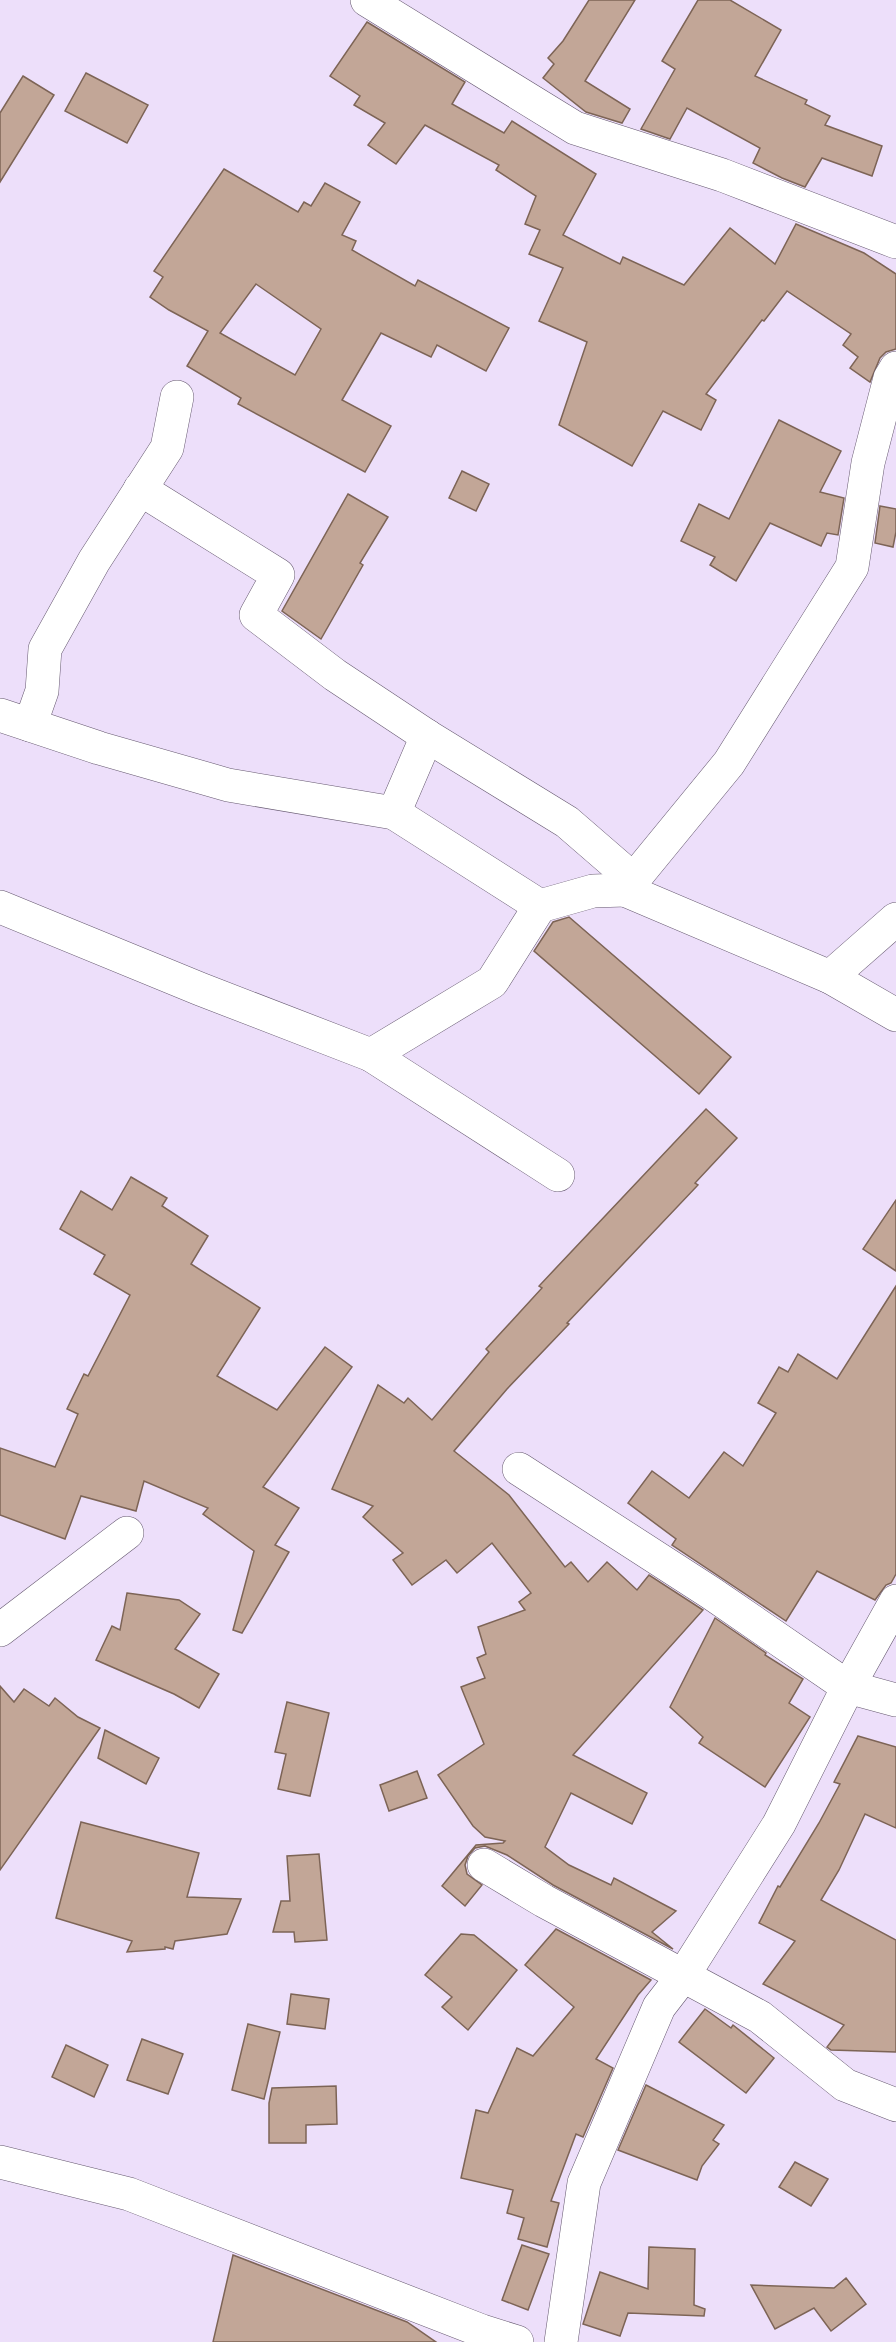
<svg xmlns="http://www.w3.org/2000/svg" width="896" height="2342" viewBox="0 0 896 2342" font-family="Rubik,sans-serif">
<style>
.building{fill:#c2a697;stroke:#7d6456;stroke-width:1.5;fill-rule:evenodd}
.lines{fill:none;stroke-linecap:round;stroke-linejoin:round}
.minor-casing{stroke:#665970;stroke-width:34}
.minor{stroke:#fff;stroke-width:33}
</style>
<rect width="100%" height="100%" fill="#eddffa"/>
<!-- building -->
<g class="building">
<polygon points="589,0 635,0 585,81 630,109 622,123 586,112 543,78 554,64 548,58 563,41"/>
<polygon points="698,0 730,0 781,30 755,76 807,100 805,104 830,116 825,125 882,146 872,176 822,158 805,187 782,178 753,163 760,148 687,108 670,139 641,129 675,69 662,61"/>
<polygon points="367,22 465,82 452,104 504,133 512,121 596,174 563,235 620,264 623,257 684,285 730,228 775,264 796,224 864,253 896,274 896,349 886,352 880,358 870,382 850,368 858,357 843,345 851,334 787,291 764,321 762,320 706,394 716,400 701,430 663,411 632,466 559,425 587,342 539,321 563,268 529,254 540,230 525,224 536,196 496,170 499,165 425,125 396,164 368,145 385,123 354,105 360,96 330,76"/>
<polygon points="86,73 148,105 127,143 65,111"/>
<polygon points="23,76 54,95 0,182 0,113"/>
<path d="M224 169 298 212 304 202 311 206 325 183 360 202 342 235 356 241 352 250 415 286 418 280 509 328 486 371 437 345 431 357 381 333 342 400 391 426 365 472 238 404 241 398 187 366 208 331 169 310 150 297 163 277 154 271ZM256 284 321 329 295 375 220 333Z"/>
<polygon points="779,420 841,451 820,492 844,498 838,535 827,533 821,546 770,523 736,581 710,565 715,557 681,541 699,504 729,519"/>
<polygon points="462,471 489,484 476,511 449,498"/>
<polygon points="348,494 388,517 360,563 363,565 321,639 282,611"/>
<polygon points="880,506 896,509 896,532 893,547 875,543"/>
<polygon points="569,917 731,1057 699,1094 534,951 553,922"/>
<polygon points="706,1109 737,1138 695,1183 698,1185 567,1323 569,1324 507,1389 454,1451 509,1495 565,1567 571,1562 588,1582 607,1562 637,1590 649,1575 703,1610 573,1755 647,1793 632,1824 571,1793 545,1847 569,1865 611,1885 614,1878 676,1911 652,1932 673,1949 553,1885 507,1855 485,1846 475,1848 468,1856 465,1865 467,1874 482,1885 465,1906 442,1886 476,1845 503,1843 505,1841 485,1837 473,1826 438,1775 484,1744 461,1687 485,1678 477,1658 486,1654 478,1627 525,1610 519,1602 531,1593 492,1543 457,1573 446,1560 412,1585 393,1560 403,1553 363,1517 373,1506 332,1489 378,1385 404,1403 408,1398 432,1420 489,1352 486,1349 542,1288 539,1286"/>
<polygon points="131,1177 167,1198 162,1206 208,1236 191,1264 260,1308 217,1376 277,1410 325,1347 352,1367 263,1487 299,1508 275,1545 289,1552 242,1633 233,1630 254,1551 203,1514 208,1508 144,1481 136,1511 81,1496 65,1539 0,1515 0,1448 55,1467 78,1414 67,1409 84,1374 88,1376 130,1295 94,1274 105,1255 60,1229 81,1191 112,1210"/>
<polygon points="896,1200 896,1271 863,1249"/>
<polygon points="896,1286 896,1574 891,1583 886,1585 875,1600 817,1571 786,1621 672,1545 676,1539 628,1503 652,1471 689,1498 724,1452 743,1466 776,1413 758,1403 779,1367 788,1372 798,1354 837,1379"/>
<polygon points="127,1593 179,1600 200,1614 175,1649 219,1674 199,1708 174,1694 96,1660 112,1626 120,1630"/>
<polygon points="715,1618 766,1653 765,1655 803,1679 789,1703 810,1717 765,1787 699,1743 703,1737 670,1707"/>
<polygon points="0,1686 14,1702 24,1689 49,1706 55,1698 78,1717 100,1728 0,1870"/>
<polygon points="287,1702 329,1713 310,1796 278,1789 286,1754 275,1752"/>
<polygon points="105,1730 159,1758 146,1784 98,1758"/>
<polygon points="858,1736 896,1747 896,1828 865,1814 839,1870 821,1900 896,1940 896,2052 831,2050 827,2047 844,2025 763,1984 795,1941 759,1923 778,1886 780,1887 819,1823 840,1784 834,1782"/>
<polygon points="417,1771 427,1798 389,1811 380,1785"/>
<polygon points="81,1822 199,1853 187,1897 241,1899 227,1934 175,1941 173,1949 165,1947 165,1949 127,1952 132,1941 56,1918"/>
<polygon points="319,1854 327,1940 295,1942 294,1932 273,1932 281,1901 290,1901 287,1856"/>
<polygon points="556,1929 651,1980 638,1995 596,2059 613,2068 583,2137 576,2134 551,2201 559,2203 547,2247 518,2239 524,2218 507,2213 513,2190 461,2178 476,2110 488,2113 517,2048 533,2056 574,2007 525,1965"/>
<polygon points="461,1934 474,1935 517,1970 468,2030 442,2007 452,1997 425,1975"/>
<polygon points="291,1994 329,1999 325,2029 287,2024"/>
<polygon points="705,2009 731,2028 733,2025 774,2058 746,2093 679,2042"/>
<polygon points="248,2024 280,2032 264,2099 232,2090"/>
<polygon points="142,2039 183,2054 168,2094 127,2080"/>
<polygon points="66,2045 108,2065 94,2097 52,2077"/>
<polygon points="646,2085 724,2125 713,2140 719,2144 702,2166 697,2180 618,2150"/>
<polygon points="336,2086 337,2124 306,2125 306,2143 269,2143 269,2103 272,2088"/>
<polygon points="795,2162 828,2179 811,2206 779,2187"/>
<polygon points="522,2245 549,2254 528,2310 502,2300"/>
<polygon points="649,2247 695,2249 694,2305 705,2309 704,2316 628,2313 620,2336 583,2324 600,2272 648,2289"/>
<polygon points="233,2255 407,2322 436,2342 213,2342"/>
<polygon points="846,2278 866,2304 831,2331 814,2308 775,2329 751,2285 834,2288"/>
</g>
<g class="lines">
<!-- minor casing -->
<g class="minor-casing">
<g id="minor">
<polyline points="367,0 575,128 722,175 896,242"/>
<polyline points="140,489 278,575 256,615 335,675 427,736 567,822 634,880"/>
<polyline points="0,715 99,748 228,785 394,813 540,906 593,891 625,890 729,763 852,567 868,463 890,378 896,368"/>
<polyline points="30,725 42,691 45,649 94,561 167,448 177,397"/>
<polyline points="394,813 427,736"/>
<polyline points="625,890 830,977 896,1015"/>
<polyline points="0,907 200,989 371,1055 558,1175"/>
<polyline points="830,977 896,919"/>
<polyline points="371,1055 492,982 540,906"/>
<polyline points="519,1469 711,1593 848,1687 896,1700"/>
<polyline points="0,1630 127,1533"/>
<polyline points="484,1865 544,1901 760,2017 845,2085 896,2105"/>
<polyline points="0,2162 129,2194 482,2331 517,2342"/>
<polyline points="561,2342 584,2183 659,2007 683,1976 779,1824 848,1687 896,1601"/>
</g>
</g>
<!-- minor -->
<use href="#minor" class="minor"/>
</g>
</svg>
